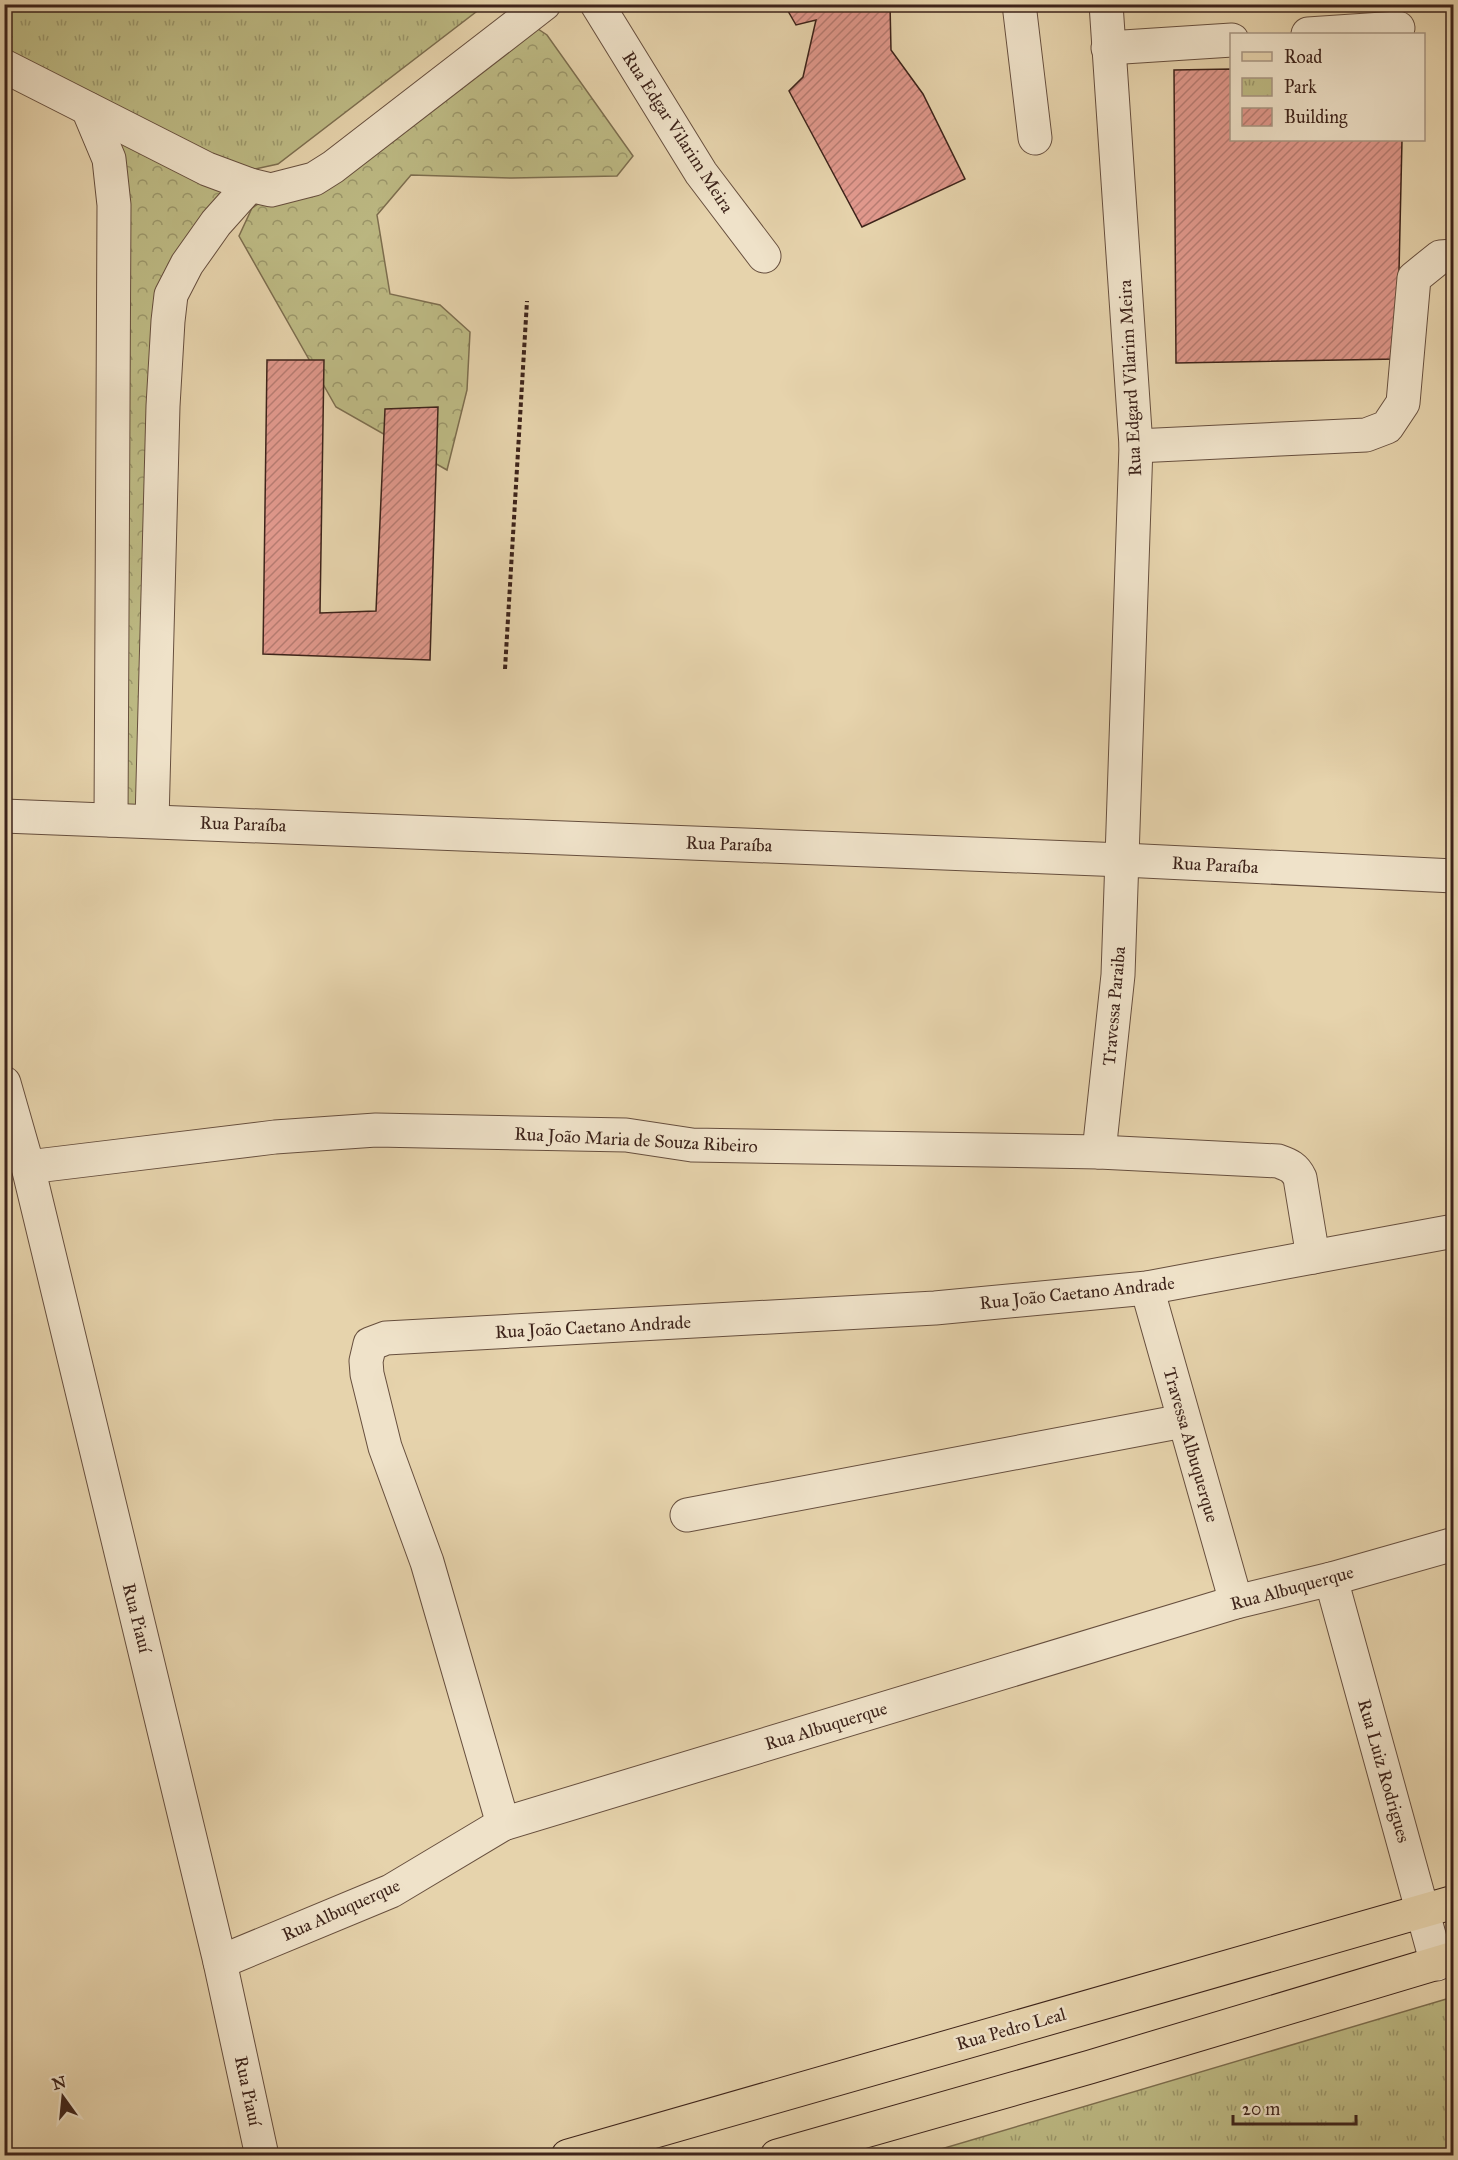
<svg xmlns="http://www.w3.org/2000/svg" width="1458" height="2160" viewBox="0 0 1458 2160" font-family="'IM FELL Great Primer',serif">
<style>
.forest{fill:url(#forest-crowns);stroke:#7d6e4f;stroke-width:1.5}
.park{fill:url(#park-tufts);stroke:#7d6e4f;stroke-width:1.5}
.building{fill:url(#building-hatch);stroke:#3d231a;stroke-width:1.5}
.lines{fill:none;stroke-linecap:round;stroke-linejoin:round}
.minor-casing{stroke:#674f3e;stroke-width:35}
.major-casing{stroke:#3d231a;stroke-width:35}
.path{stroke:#3d231a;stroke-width:4;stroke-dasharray:4.5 3;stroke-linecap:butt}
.minor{stroke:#efe2c9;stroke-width:33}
.major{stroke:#e6d3ac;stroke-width:33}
.labels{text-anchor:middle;stroke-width:5;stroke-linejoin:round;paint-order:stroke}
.street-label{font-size:18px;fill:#3d231a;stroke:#efe2c9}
</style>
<defs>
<pattern id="forest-crowns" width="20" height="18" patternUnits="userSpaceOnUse" patternTransform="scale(1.5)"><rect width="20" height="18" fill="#bdba84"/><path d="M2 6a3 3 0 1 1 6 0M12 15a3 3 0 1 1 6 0" fill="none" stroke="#9b976b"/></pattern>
<pattern id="park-tufts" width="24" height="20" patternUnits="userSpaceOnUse" patternTransform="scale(1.5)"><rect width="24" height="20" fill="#bdba84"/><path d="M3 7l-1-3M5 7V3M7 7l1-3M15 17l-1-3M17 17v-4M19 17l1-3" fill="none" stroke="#9b976b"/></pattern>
<pattern id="building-hatch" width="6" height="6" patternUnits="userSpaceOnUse" patternTransform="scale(1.5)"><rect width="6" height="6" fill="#e0988c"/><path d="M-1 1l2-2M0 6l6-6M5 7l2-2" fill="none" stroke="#b77c72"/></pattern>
</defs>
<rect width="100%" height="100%" fill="#e6d3ac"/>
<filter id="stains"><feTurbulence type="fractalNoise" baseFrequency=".00333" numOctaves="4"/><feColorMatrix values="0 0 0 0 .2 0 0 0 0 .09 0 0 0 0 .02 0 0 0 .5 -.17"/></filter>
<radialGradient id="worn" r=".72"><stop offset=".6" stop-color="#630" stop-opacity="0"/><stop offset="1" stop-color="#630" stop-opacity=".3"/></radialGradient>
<!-- forest -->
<g class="forest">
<polygon points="532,25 547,35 633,156 617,176 512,178 411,175 377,215 390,294 440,305 470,332 467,390 447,470 336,407 239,236 252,208"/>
<polygon points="114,132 224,192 161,279 141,811 118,802"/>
</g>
<!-- park -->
<g class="park">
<polygon points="4,5 485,5 278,164 241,172 5,54"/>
<polygon points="1453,1997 1453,2155 921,2155"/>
</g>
<!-- building -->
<g class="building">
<polygon points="784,4 890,4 891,50 923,94 965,179 862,227 789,91 803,77 816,20 796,25"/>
<polygon points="1232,69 1232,140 1402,140 1397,359 1176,363 1174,70"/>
<polygon points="267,360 324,360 320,613 376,611 385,409 438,407 430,660 263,654"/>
</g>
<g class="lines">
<!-- minor casing -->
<g class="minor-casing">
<g id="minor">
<polyline points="597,4 701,173 764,256"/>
<polyline points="1019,4 1035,138"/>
<polyline points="1308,34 1398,28"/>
<polyline points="1108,48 1232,40"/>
<polyline points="4,66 207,169 250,185 271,190 314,179 333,167 544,4"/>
<polyline points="88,109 109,159 114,205 111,820"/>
<polyline points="1136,446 1366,435 1387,427 1403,403 1414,278 1440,257 1454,256"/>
<polyline points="4,816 1123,860 1454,876"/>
<polyline points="152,821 163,406 168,321 171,295 187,264 216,223 250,185"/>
<polyline points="4,1083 28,1167 220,1962 262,2156"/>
<polyline points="1099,1152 1118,975 1136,446 1106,4"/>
<path d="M28 1167 275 1137 376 1130 626 1135 692 1145 1099 1152 1278 1161C1289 1165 1295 1167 1300 1178L1313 1257 1147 1288 935 1308 386 1338 370 1344 366 1361 367 1374 385 1447 427 1562 503 1824"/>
<polyline points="1313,1257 1454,1231"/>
<polyline points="1147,1288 1236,1602"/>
<polyline points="687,1515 1183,1421"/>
<polyline points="1331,1579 1437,1964"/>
<polyline points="220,1962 391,1891 503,1824 1236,1602 1331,1579 1454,1544"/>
</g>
</g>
<!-- major casing -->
<g class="major-casing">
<g id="major">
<polyline points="568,2156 1454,1902"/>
<polyline points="777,2156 1090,2067 1454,1958"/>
</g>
</g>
<!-- path -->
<polyline class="path" points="505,669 527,301"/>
<!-- minor -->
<use href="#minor" class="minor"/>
<!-- major -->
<use href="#major" class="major"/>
</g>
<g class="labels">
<!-- street labels -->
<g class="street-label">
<text transform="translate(678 132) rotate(57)" y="6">Rua Edgar Vilarim Meira</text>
<text transform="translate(1130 378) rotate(-93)" y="6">Rua Edgard Vilarim Meira</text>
<text transform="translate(243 824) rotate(2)" y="6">Rua Paraíba</text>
<text transform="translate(729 844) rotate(2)" y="6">Rua Paraíba</text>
<text transform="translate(1215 865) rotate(3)" y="6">Rua Paraíba</text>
<text transform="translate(1114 1006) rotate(-85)" y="6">Travessa Paraiba</text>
<text transform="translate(636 1140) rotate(3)" y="6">Rua João Maria de Souza Ribeiro</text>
<text transform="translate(1077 1293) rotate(-6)" y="6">Rua João Caetano Andrade</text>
<text transform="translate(593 1327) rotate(-3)" y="6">Rua João Caetano Andrade</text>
<text transform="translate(1191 1445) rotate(74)" y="6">Travessa Albuquerque</text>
<text transform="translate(1292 1588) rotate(-15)" y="6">Rua Albuquerque</text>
<text transform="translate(137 1618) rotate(76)" y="6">Rua Piauí</text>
<text transform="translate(826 1726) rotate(-17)" y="6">Rua Albuquerque</text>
<text transform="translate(1384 1771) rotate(74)" y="6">Rua Luiz Rodrigues</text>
<text transform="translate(341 1910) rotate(-24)" y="6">Rua Albuquerque</text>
<text transform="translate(1011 2029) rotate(-16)" y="6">Rua Pedro Leal</text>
<text transform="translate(248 2091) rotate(78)" y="6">Rua Piauí</text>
</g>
</g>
<!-- margin -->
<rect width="1458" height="2160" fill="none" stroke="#e6d3ac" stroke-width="24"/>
<rect x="6" y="6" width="1446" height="2148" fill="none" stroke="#3d231a" stroke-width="3"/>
<rect x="12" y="12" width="1434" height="2136" fill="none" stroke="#3d231a" stroke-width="1.5"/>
<!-- legend -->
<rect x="1230" y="33" width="195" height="108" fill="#efe2c9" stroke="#a89683" stroke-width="1.5"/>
<rect x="1242" y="52" width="30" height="9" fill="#e6d3ac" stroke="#a89683" stroke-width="1.5"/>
<text x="1284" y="63" font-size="18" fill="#3d231a">Road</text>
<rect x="1242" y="78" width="30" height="18" fill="url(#park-tufts)" stroke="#a89683" stroke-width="1.5"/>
<text x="1284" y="93" font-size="18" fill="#3d231a">Park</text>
<rect x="1242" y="108" width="30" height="18" fill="url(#building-hatch)" stroke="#a89683" stroke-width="1.5"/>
<text x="1284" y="123" font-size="18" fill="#3d231a">Building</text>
<!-- north arrow -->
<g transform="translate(63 2097) rotate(345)" stroke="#efe2c9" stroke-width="4.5" paint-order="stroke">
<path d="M0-4.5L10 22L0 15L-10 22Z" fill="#3d231a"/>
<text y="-9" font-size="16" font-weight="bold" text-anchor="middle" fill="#3d231a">N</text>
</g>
<!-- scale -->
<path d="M1233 2115v9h123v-9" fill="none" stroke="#3d231a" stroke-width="3"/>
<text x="1242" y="2115" font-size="18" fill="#3d231a" stroke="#efe2c9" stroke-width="4.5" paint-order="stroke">20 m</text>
<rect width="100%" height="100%" filter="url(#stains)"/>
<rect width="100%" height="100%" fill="url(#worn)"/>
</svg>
